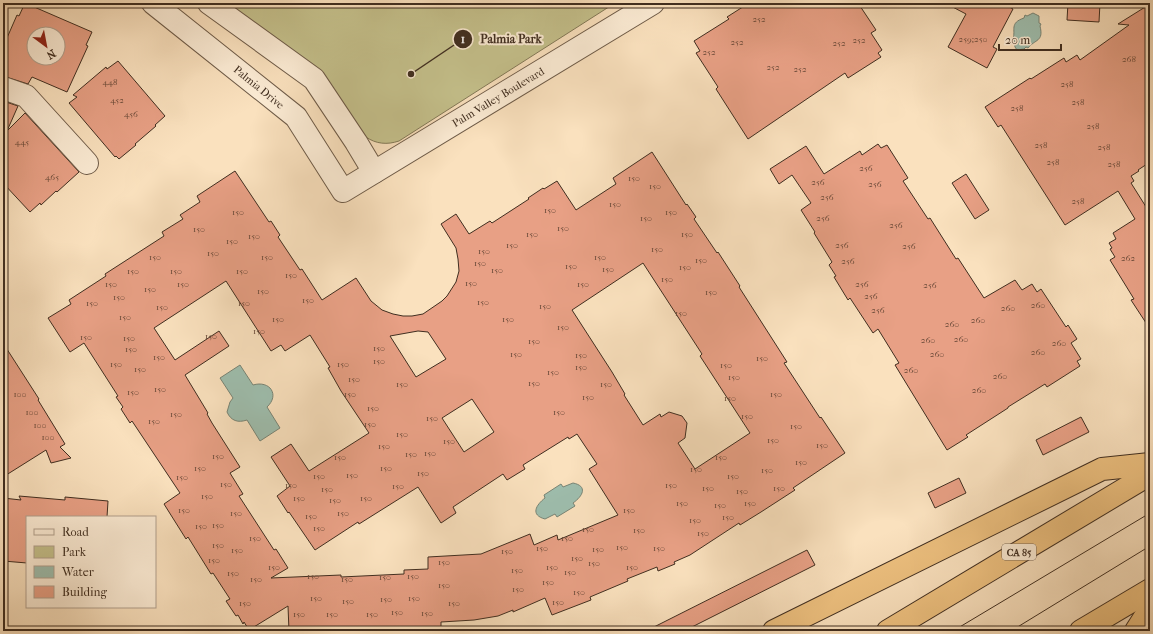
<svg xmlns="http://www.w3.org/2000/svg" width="1153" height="634" viewBox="0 0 1153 634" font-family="'IM FELL French Canon',serif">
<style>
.green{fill:#c5c18c;stroke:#827856}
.water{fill:#9ebeae;stroke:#788475}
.building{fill:#e8a085;stroke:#402e20;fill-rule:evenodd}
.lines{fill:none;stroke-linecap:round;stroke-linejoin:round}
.minor-casing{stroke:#6e5b48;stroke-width:24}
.highway-casing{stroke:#402e20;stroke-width:24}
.minor{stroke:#fcecd5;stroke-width:22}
.highway{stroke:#edc07f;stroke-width:22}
.tram{stroke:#402e20;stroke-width:1}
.labels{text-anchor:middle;stroke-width:4;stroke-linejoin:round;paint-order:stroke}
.number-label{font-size:9px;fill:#6a4a39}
.shield{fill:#fcecd5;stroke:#786756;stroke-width:1}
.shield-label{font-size:10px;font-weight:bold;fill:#402e20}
.street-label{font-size:11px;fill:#402e20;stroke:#fcecd5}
.leader{fill:none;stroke:#402e20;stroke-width:1.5}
.callout-dot{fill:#402e20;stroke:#fcecd5;stroke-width:1.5}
.mark-label{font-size:12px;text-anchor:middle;font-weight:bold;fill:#fff}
.callout-label{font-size:12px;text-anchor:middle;font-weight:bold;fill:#402e20;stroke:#fcecd5;stroke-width:4;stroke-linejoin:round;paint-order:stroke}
</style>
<rect width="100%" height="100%" fill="#fae1be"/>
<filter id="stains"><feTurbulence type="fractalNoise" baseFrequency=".005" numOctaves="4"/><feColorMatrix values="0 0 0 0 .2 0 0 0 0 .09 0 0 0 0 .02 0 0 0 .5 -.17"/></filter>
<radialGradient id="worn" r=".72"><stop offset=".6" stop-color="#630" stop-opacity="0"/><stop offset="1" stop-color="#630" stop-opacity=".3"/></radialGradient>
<!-- green -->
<path class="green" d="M228 3H615L399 141C387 145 376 144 366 137L291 51Z"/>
<!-- water -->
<g class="water">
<path d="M1033 13 1039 16V23L1041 24 1040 26C1044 42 1035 39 1028 48L1026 47 1024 49 1017 50 1015 47 1014 40 1013 39C1016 30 1009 23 1024 18L1025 15 1027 16Z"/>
<path d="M240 365 253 385C270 380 280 395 267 407L280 428 260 441 247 420C238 423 231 421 227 412L230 402 233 398 220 378Z"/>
<path d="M573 483C588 486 583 496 573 503L575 506 557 517 555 514 545 519C530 515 536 505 545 498L544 495 561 484 563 487Z"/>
</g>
<!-- building -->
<g class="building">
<path d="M25 3 92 32 86 45 88 46 67 92 32 77 28 84 3 76V47L17 15 19 16ZM34 34H58V58H34Z"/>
<polygon points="749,3 858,3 876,30 871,33 882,50 878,53 881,57 848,78 845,73 748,139 716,89 718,87 696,53 700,51 694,41 729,19 727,17"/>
<polygon points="945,3 1002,3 1013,9 993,47 997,49 987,68 948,47 966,14"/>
<polygon points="1068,3 1100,3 1099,22 1067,20"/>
<polygon points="1150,4 1150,162 1138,170 1139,171 1131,176 1134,181 1131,183 1148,210 1150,209 1150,329 1131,300 1134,299 1110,260 1115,257 1110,249 1112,248 1109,243 1116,239 1113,233 1135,219 1118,191 1065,225 1001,125 998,127 985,107 1030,78 1031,79 1064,58 1066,62 1077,55 1080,60 1129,25 1118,24"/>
<polygon points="118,61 165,116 155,125 156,126 135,144 136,145 119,159 116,156 115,157 69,103 77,97 73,95 106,67 107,69"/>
<polygon points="3,101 18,106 7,131 25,113 79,172 57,192 56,191 41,205 40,203 30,212 3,183"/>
<polygon points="878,144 881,148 887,145 908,178 903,181 928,219 930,218 956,259 958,258 984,298 1015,280 1022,290 1032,284 1037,292 1041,289 1066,327 1068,325 1077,339 1071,343 1081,359 1077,361 1080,366 1047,387 1045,384 1008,407 1008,408 966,435 968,437 947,450 895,365 899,363 878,329 873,333 850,298 848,300 834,277 836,276 829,265 832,262 814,233 815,232 801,210 811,203 792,175 779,184 770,169 806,146 824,174 860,151 862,155"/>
<path d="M652 152 686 205 687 204 696 217 694 219 717 253 718 252 740 286 739 287 787 362 784 363 820 418 821 417 845 453 793 488 795 490 761 512 740 525 739 523 690 555 674 562 675 564 658 571 657 567 627 579 628 581 590 597 591 600 552 615 545 598 513 612V610L498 616 474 620 441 622V631H289L288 606 249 630 244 622 243 624 238 615 236 616 226 601 230 599 213 573 211 574 188 537 186 539 164 504 180 493 132 421 130 423 121 409 123 407 116 397 118 396 84 343 70 352 48 318 71 304 69 300 106 276 105 274 164 236 162 232 183 219 180 215 200 202 197 196 235 171 269 222 271 221 280 235 278 237 300 270 302 269 322 300 356 278 371 301 382 310 393 314 403 316H412L423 314 442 301 447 296 456 282 459 271 458 259 456 248 441 224 456 214 469 234 490 221 492 223 529 199 528 198 543 188 544 189 557 181 576 210 616 184 613 178ZM643 263 702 354 700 356 750 433 695 469 678 443 685 438 687 423 682 416 669 412 661 417 660 414 643 425 624 395 625 394 612 372 572 310ZM226 281 271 351 281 345 285 351 310 335 330 367 328 368 341 391 369 433 309 471 291 444 271 457 290 486 277 496 288 513 289 512 315 550 358 522 359 524 418 487 441 523 456 513 453 507 503 474 507 480 525 469 523 465 568 437 569 439 577 434 597 464 589 469 618 515 558 540 557 535 534 545 530 534 481 554 428 557V569L404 570V574L341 577V575L271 578 288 568 276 549 274 550 239 496 243 494 230 473 240 467 212 423 207 414 208 413 185 375 229 346 219 331 175 360 154 328ZM418 331 428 332 446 359 416 377 390 336ZM472 399 494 432 464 452 442 418Z"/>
<polygon points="966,174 989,210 975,219 952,183"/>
<polygon points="3,343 39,399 38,400 65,444 60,447 71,458 51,463 46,450 3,477"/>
<polygon points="1081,417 1089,432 1043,455 1036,440"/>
<polygon points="959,478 966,493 935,508 928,493"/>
<polygon points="19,496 65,500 65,497 108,501 107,517 27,517 27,563 3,561 3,498 21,500"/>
<polygon points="807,550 815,565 684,631 646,631"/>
</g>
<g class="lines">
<!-- minor casing -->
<g class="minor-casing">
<g id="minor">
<polyline points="153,3 296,117 343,191 653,3"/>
<polyline points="209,3 314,79 356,142 374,172"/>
<polyline points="3,88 26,96 87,163"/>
</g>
</g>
<!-- highway casing -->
<g class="highway-casing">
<g id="highway">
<polyline points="774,631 1102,469 1150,464"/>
<polyline points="888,631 1150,474"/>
<polyline points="1081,631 1150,590"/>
<polyline points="1136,631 1150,609"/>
</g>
</g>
<!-- minor -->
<use href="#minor" class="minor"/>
<!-- highway -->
<use href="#highway" class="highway"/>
<!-- tram -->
<g class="tram">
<polyline points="953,631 1150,513"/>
<polyline points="1011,631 1150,546"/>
</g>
</g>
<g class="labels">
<!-- number labels -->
<g class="number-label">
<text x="759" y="22">252</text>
<text x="973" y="42">259;250</text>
<text x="859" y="43">252</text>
<text x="737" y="45">252</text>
<text x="839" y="46">252</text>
<text x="709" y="55">252</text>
<text x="1129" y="62">268</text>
<text x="773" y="70">252</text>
<text x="800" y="72">252</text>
<text x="110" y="85">448</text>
<text x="1067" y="87">258</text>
<text x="117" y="103">452</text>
<text x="1078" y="105">258</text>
<text x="1017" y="111">258</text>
<text x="131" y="117">456</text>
<text x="1093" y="129">258</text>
<text x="22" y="145">445</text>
<text x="1041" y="148">258</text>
<text x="1104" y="150">258</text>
<text x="1053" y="165">258</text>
<text x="1114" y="167">258</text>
<text x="866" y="171">256</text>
<text x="52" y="180">465</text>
<text x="634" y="181">150</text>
<text x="818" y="185">256</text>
<text x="875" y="187">256</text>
<text x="655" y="189">150</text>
<text x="827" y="200">256</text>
<text x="1078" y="204">258</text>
<text x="615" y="207">150</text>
<text x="550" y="213">150</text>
<text x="238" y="215">150</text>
<text x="671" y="215">150</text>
<text x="646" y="221">150</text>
<text x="823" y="221">256</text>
<text x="896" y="228">256</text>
<text x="563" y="231">150</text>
<text x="199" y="232">150</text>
<text x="532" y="237">150</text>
<text x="687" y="237">150</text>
<text x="254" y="239">150</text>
<text x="232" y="244">150</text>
<text x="512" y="248">150</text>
<text x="842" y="248">256</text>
<text x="909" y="249">256</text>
<text x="657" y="252">150</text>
<text x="484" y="254">150</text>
<text x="213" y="256">150</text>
<text x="155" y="260">150</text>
<text x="267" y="260">150</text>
<text x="600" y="260">150</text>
<text x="1128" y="261">262</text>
<text x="701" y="263">150</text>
<text x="848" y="264">256</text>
<text x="480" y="266">150</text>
<text x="571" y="269">150</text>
<text x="685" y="270">150</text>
<text x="608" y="272">150</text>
<text x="497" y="273">150</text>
<text x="133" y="274">150</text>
<text x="176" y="274">150</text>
<text x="242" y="274">150</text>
<text x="291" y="278">150</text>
<text x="667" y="282">150</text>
<text x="471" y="286">150</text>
<text x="111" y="287">150</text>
<text x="183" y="287">150</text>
<text x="583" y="287">150</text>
<text x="862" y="287">256</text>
<text x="930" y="288">256</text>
<text x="150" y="292">150</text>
<text x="263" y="294">150</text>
<text x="711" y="295">150</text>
<text x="871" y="299">256</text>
<text x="119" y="300">150</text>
<text x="308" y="303">150</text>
<text x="483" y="305">150</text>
<text x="92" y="306">150</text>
<text x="244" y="306">150</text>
<text x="1038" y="308">260</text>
<text x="545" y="309">150</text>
<text x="162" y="310">150</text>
<text x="1008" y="311">260</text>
<text x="878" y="313">256</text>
<text x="681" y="316">150</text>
<text x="125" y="320">150</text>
<text x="278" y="322">150</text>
<text x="508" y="322">150</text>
<text x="978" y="323">260</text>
<text x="952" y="327">260</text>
<text x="563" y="330">150</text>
<text x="259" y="334">150</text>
<text x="211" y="339">150</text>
<text x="86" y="340">150</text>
<text x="129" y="341">150</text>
<text x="961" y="342">260</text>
<text x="928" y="343">260</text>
<text x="534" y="344">150</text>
<text x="1059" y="346">260</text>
<text x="379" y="351">150</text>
<text x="131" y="352">150</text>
<text x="1038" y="355">260</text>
<text x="516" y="357">150</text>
<text x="937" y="357">260</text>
<text x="581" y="358">150</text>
<text x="159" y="360">150</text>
<text x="762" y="361">150</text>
<text x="379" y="364">150</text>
<text x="116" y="367">150</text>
<text x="343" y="367">150</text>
<text x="726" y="368">150</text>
<text x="581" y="370">150</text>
<text x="140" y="372">150</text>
<text x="911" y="373">260</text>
<text x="553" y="375">150</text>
<text x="1000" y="379">260</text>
<text x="734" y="380">150</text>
<text x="354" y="382">150</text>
<text x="534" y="386">150</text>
<text x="402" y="387">150</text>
<text x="606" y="387">150</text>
<text x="160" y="392">150</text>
<text x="979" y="393">260</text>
<text x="133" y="395">150</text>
<text x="20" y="397">100</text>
<text x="350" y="397">150</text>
<text x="776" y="397">150</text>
<text x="588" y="400">150</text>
<text x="730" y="401">150</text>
<text x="373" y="411">150</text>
<text x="32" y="415">100</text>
<text x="559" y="415">150</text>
<text x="176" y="417">150</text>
<text x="747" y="419">150</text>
<text x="432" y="421">150</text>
<text x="154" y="424">150</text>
<text x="370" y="427">150</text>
<text x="40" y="428">100</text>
<text x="796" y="429">150</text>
<text x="402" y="437">150</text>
<text x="48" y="440">100</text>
<text x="773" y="443">150</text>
<text x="449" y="444">150</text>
<text x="822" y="448">150</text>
<text x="384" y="449">150</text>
<text x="430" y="456">150</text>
<text x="411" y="457">150</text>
<text x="218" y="459">150</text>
<text x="340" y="460">150</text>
<text x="721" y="460">150</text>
<text x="801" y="465">150</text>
<text x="200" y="471">150</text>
<text x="386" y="471">150</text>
<text x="696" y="472">150</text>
<text x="767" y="473">150</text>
<text x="423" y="476">150</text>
<text x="352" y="478">150</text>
<text x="319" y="479">150</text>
<text x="733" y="479">150</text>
<text x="182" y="480">150</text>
<text x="226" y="487">150</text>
<text x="291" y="488">150</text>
<text x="671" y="488">150</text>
<text x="398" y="489">150</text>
<text x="708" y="491">150</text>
<text x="779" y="491">150</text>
<text x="327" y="492">150</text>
<text x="742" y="494">150</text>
<text x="207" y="499">150</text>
<text x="299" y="501">150</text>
<text x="366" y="501">150</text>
<text x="335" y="503">150</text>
<text x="682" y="506">150</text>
<text x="750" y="506">150</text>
<text x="720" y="508">150</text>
<text x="184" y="513">150</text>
<text x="629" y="513">150</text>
<text x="236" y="516">150</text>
<text x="343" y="516">150</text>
<text x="311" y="519">150</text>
<text x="728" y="520">150</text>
<text x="695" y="523">150</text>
<text x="218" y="528">150</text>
<text x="201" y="529">150</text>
<text x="319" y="531">150</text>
<text x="588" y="532">150</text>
<text x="639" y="533">150</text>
<text x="703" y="536">150</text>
<text x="255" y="541">150</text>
<text x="567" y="541">150</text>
<text x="218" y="548">150</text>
<text x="622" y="550">150</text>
<text x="542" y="551">150</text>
<text x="659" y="551">150</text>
<text x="598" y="552">150</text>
<text x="237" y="553">150</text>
<text x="507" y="554">150</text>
<text x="577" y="561">150</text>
<text x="214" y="563">150</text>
<text x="444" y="565">150</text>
<text x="594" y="566">150</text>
<text x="274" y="570">150</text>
<text x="552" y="570">150</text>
<text x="632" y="570">150</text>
<text x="517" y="573">150</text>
<text x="570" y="575">150</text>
<text x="233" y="576">150</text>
<text x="313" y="579">150</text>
<text x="413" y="579">150</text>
<text x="385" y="580">150</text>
<text x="256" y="582">150</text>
<text x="347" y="582">150</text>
<text x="548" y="585">150</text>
<text x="444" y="588">150</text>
<text x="518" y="592">150</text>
<text x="579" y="595">150</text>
<text x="316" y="601">150</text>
<text x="414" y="601">150</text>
<text x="386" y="602">150</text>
<text x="348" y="604">150</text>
<text x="558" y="605">150</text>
<text x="245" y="606">150</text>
<text x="454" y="606">150</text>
<text x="397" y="615">150</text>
<text x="427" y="616">150</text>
<text x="299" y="617">150</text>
<text x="332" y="617">150</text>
<text x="372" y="617">150</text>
</g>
<!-- shield labels -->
<rect class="shield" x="1002" y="544" width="34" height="16" rx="3"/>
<g class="shield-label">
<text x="1019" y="556">CA 85</text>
</g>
<!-- street labels -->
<g class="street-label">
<text transform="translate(259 87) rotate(39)" y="4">Palmia Drive</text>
<text transform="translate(498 97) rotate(-31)" y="4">Palm Valley Boulevard</text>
</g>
</g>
<!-- callouts -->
<path class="leader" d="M411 74L463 39"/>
<g class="callout-dot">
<circle cx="411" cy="74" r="4"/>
<circle cx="463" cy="39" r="10"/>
</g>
<g class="mark-label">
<text x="463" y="43">1</text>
</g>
<g class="callout-label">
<text x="511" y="43">Palmia Park</text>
</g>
<!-- margin -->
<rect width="1153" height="634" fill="none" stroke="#fae1be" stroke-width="16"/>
<rect x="4" y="4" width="1145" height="626" fill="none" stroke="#402e20" stroke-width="2"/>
<rect x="8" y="8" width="1137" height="618" fill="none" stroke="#402e20"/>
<!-- legend -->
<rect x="26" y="516" width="130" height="92" fill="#fcecd5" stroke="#b1a08d"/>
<rect x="34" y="529" width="20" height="6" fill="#fcecd5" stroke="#b1a08d"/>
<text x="62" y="536" font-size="12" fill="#402e20">Road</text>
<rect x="34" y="546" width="20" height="12" fill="#c5c18c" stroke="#b1a08d"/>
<text x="62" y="556" font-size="12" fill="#402e20">Park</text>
<rect x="34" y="566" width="20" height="12" fill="#9ebeae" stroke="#b1a08d"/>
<text x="62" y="576" font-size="12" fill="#402e20">Water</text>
<rect x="34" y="586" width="20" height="12" fill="#e8a085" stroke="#b1a08d"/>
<text x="62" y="596" font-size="12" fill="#402e20">Building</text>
<!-- north arrow -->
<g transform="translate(46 46) rotate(148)"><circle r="19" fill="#fcecd5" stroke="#b1a08d"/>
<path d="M0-3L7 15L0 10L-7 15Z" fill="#8f2418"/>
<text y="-6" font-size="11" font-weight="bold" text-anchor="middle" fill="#402e20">N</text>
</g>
<!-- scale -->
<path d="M999 44v6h62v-6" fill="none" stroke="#402e20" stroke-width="2"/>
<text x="1005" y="44" font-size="12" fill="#402e20" stroke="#fcecd5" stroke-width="3" paint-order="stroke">20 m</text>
<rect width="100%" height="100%" filter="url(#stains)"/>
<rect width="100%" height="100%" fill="url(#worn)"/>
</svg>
